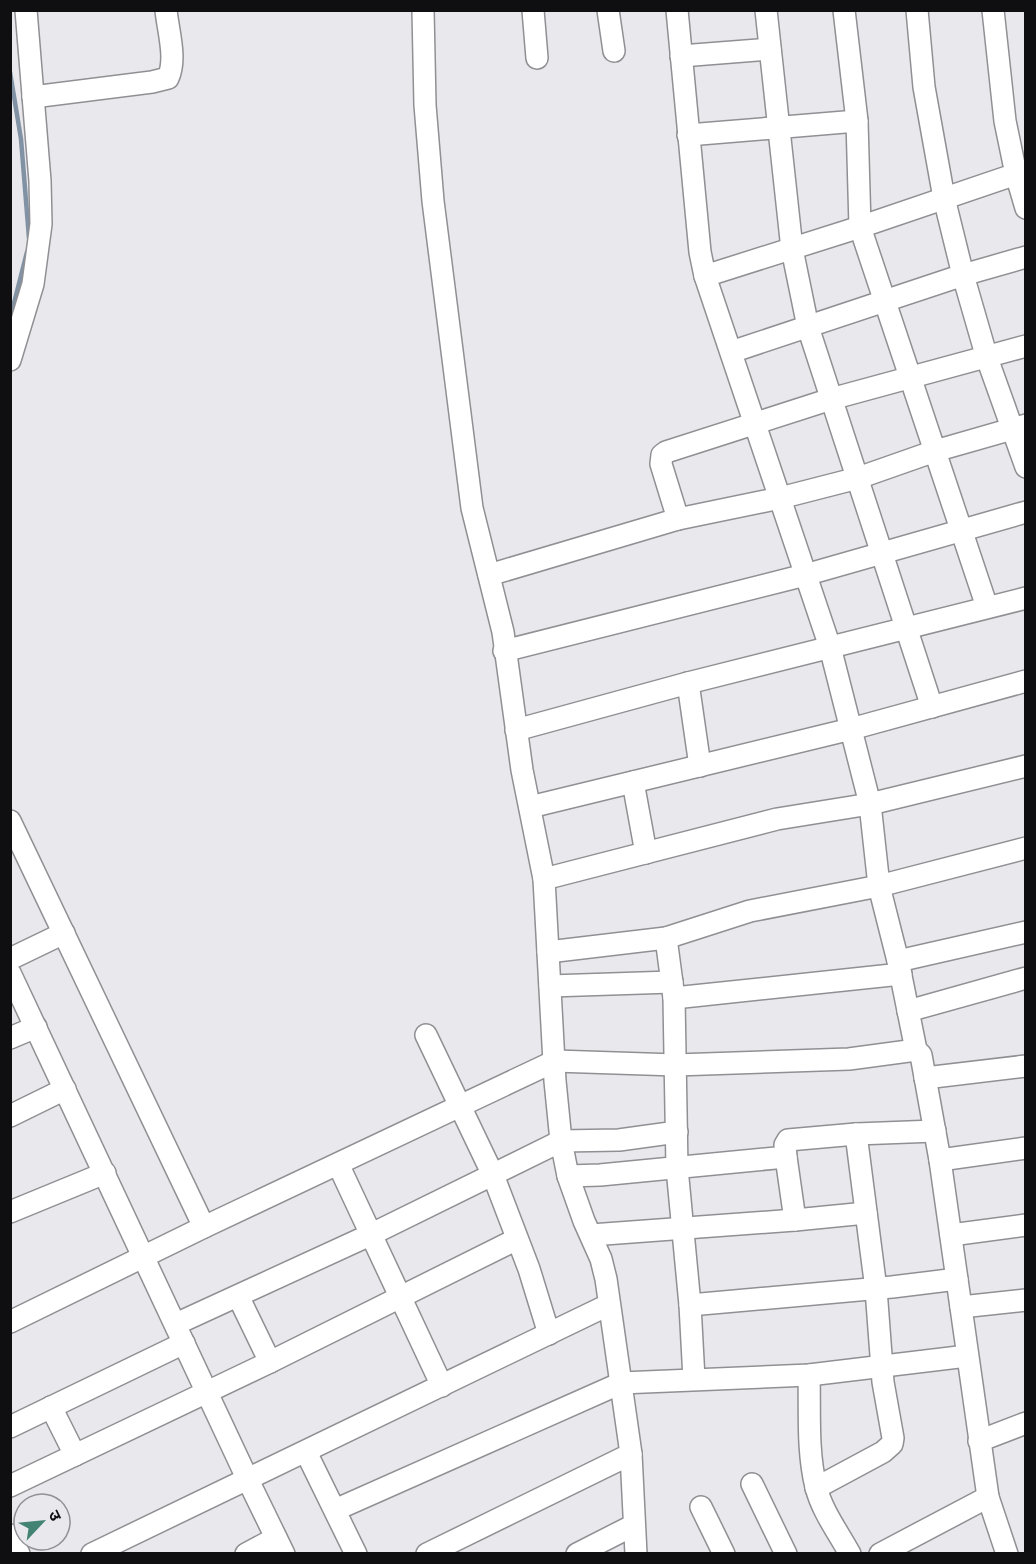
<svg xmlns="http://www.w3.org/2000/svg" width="1036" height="1564" viewBox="0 0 1036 1564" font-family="Helvetica,'Noto Sans Devanagari',sans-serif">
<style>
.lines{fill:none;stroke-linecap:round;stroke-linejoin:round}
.stream{stroke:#8092a3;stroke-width:4.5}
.minor-casing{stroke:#909094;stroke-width:24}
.minor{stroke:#fff;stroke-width:21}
</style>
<rect width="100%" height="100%" fill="#e8e8ed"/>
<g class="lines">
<!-- stream -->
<g class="stream">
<polyline points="10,72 21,139 29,238"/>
<polyline points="10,319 27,252"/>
</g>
<!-- minor casing -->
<g class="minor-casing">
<g id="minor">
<polyline points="423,10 425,105 433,201 472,508 503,632 522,770 544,879 555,1081 561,1141 568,1176 584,1221 601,1259 606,1279 631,1454 636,1554"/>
<polyline points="533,10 537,58"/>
<polyline points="608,10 614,51"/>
<polyline points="766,10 792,249 808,327 932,707"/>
<polyline points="844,10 857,121 860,227 987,607"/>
<polyline points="681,56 770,49"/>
<path d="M33 97 152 82 168 78C177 59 168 31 166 10"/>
<polyline points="688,135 857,121"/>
<polyline points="1026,172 1016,174 1026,208"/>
<polyline points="1026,257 963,275 987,358 1026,467"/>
<polyline points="705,276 860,227 1016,174 1005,121 993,10"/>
<polyline points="731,352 963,275 944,198 924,87 917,10"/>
<polyline points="10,360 33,284 41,224 40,181 26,10"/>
<polyline points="678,519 661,464 662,455 666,452 831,399 1026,346"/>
<polyline points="489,575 678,519 780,498 858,478 935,451 1026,425"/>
<polyline points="504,651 805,575 1026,512"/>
<polyline points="688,683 700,766"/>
<polyline points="516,730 688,683 1026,598"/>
<polyline points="633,782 646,853"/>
<polyline points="530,807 851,729 1026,681"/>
<polyline points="10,821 204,1227"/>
<polyline points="544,879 777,819 870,804 1026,766"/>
<polyline points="666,938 674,998 677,1168 690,1305 694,1379"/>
<polyline points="548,952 666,938 750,911 879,886 870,804 830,647 705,276 700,252 677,10"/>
<polyline points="10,959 64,933"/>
<polyline points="898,961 1026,932"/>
<polyline points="10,973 247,1478 284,1554"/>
<polyline points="550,986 672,982"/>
<polyline points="674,998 901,974"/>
<polyline points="908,1011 1026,978"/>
<polyline points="426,1035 493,1175 529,1269 549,1334"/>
<polyline points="10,1038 36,1027"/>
<polyline points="925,1078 1026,1066"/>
<polyline points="10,1116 65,1089"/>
<polyline points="786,1157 795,1220"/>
<polyline points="940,1160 1026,1148"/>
<polyline points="338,1164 442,1386"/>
<polyline points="568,1176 600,1175 786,1157 785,1145 788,1140 856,1134 935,1131"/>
<polyline points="10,1212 105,1173"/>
<polyline points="591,1235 795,1220 866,1213"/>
<polyline points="951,1235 1026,1225"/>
<polyline points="238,1296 270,1362"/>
<polyline points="690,1305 892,1287 957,1279"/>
<polyline points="961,1307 1026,1300"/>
<polyline points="10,1322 204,1227 555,1061 676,1065 849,1059 916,1050"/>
<polyline points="176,1324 372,1234 561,1141 619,1140 677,1132"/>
<path d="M809 1375C810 1411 807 1451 816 1487 822 1511 838 1532 850 1554"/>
<polyline points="51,1407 75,1455"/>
<polyline points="10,1427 184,1343"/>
<polyline points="979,1441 1026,1423"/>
<polyline points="306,1452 356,1554"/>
<polyline points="752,1484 786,1554"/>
<polyline points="10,1486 270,1362 517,1239"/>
<polyline points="816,1488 883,1452 892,1444 893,1438 883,1382 876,1289 856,1134"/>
<polyline points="701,1507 724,1554"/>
<polyline points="335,1510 621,1383 809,1375 967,1356"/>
<polyline points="10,1535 19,1554"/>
<polyline points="92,1554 608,1305"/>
<polyline points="246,1554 276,1538"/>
<polyline points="427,1554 631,1454"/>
<polyline points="577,1554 634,1525"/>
<polyline points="880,1554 988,1497"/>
<polyline points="1007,1554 988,1497 940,1160 921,1055 916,1050 898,961 879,886 1026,848"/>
</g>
</g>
<!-- minor -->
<use href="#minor" class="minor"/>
</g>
<!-- border -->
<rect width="1036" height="1564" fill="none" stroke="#0f0f11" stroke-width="24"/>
<!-- north arrow -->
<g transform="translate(42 1522) rotate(64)"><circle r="28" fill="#e8e8ed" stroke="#919195" stroke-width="1.5"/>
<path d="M0-4.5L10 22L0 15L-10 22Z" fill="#438373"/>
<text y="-9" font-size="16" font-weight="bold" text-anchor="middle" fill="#0f0f11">उ</text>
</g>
</svg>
